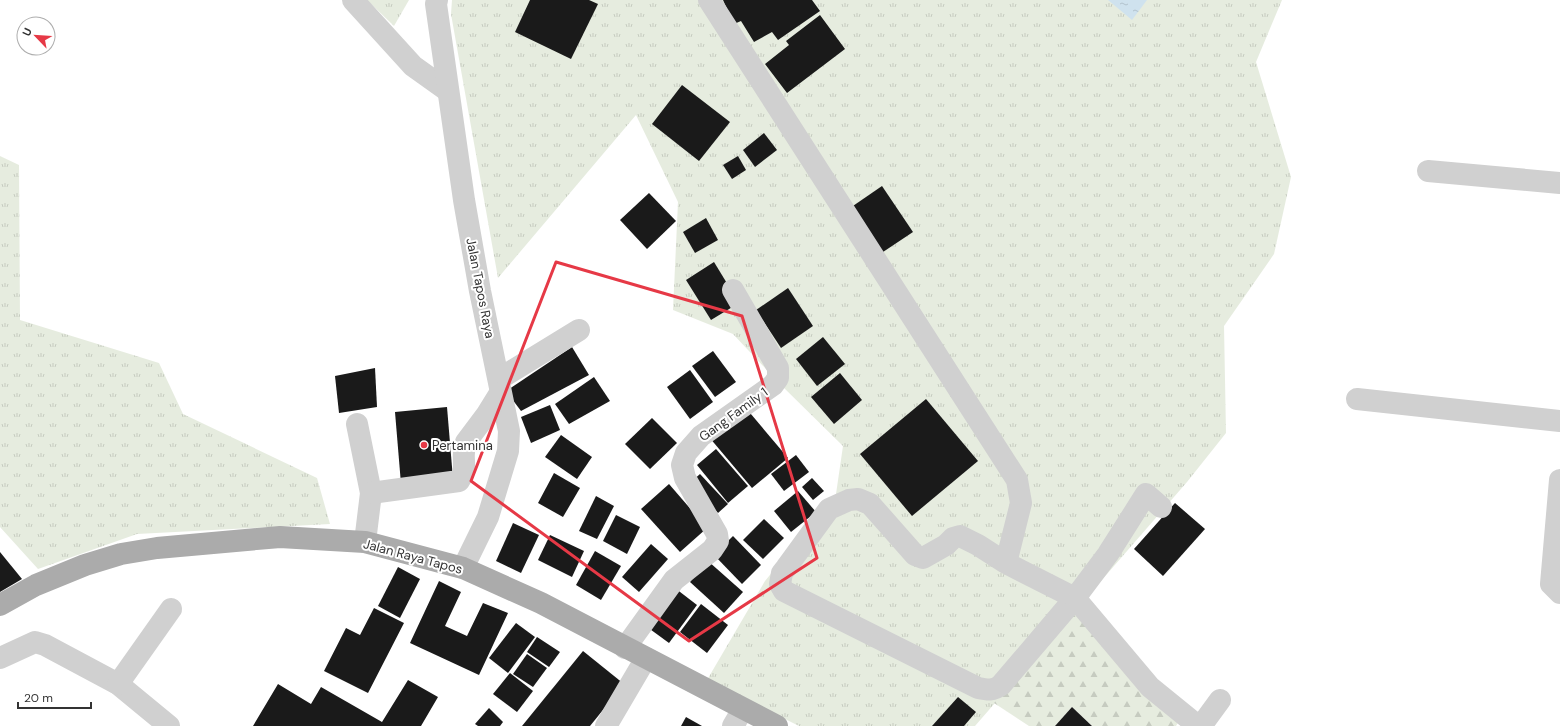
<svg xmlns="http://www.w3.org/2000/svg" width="1560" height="726" viewBox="0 0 1560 726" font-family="'DM Sans',sans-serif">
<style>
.grass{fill:url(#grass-tufts)}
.forest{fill:url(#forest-firs)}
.water{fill:url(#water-ripples)}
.building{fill:#1a1a1a}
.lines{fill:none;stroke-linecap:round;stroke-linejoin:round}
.minor{stroke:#d0d0d0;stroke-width:22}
.major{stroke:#ababab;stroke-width:22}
.marked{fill:none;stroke:#e63946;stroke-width:3;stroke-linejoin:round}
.poi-dot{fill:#e63946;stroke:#fff;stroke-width:1.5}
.labels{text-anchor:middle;stroke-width:4;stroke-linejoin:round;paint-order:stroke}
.street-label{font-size:13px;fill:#333;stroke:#fff}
.poi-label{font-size:13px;fill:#333;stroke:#fff;text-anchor:start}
</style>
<defs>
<pattern id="grass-tufts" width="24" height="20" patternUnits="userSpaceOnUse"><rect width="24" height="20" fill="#e6ecdf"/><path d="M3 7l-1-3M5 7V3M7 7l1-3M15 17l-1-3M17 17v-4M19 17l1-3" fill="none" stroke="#c6cbc0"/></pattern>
<pattern id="forest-firs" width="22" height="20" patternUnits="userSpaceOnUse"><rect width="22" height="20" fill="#e6ecdf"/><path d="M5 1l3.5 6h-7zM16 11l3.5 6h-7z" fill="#c6cbc0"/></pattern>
<pattern id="water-ripples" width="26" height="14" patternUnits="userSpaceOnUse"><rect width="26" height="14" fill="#cfe2ee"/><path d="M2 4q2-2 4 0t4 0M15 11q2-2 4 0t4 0" fill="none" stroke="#b2c2cd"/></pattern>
</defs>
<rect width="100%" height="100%" fill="#fff"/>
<!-- grass -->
<g class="grass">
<polygon points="367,0 409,0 394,26"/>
<polygon points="452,0 1282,0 1256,62 1291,177 1274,254 1224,326 1226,433 1187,482 975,726 799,726 707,680 765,581 836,494 843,446 782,386 733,334 673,310 678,202 636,115 498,278 451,14"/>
<polygon points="0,156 19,165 20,320 159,363 183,414 317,478 330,524 137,534 38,569 0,527"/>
</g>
<!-- forest -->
<polygon class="forest" points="1083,603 1184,713 1176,726 1092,726 1072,707 1055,726 1029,726 994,703"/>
<!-- water -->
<polygon class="water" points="1108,0 1147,0 1132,20"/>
<!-- building -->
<g class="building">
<polygon points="530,0 589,0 598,4 571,59 515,32"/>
<polygon points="723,0 812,0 820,11 778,40 772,32 754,42 741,21 734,24"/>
<polygon points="820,15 845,49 787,93 765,64 789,45 786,41"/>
<polygon points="682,85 730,122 699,161 652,124"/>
<polygon points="764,133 777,150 755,167 743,150"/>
<polygon points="738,156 746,170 732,179 723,165"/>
<polygon points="882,186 913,232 880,254 850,208"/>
<polygon points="649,193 676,221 647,249 620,220"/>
<polygon points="706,218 718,240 695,253 683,232"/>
<polygon points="714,262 739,303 711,320 686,280"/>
<polygon points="788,288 813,326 781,348 756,310"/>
<polygon points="823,337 845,364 817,386 796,359"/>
<polygon points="572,347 589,375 521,411 506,391"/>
<polygon points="713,351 736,382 715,397 692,366"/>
<polygon points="375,368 377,407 339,413 335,376"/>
<polygon points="690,370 713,402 690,419 667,387"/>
<polygon points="840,373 862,400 834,424 811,397"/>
<polygon points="594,377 610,401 569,424 555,404"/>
<polygon points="926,399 978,461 912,516 860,454"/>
<polygon points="550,405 560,430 531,443 521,417"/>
<polygon points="447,407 453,479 401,484 395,412"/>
<polygon points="745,407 788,458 752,488 709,437"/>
<polygon points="652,418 677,443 650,469 625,444"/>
<polygon points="561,435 592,457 577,479 545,457"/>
<polygon points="716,449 748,486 728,503 697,465"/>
<polygon points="796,455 809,472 784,491 771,474"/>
<polygon points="554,473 580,488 563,517 538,503"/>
<polygon points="700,474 728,504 718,513 690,483"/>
<polygon points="812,478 824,491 813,500 802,487"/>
<polygon points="669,484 707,528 680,552 641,509"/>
<polygon points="798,491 816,512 791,532 774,511"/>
<polygon points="596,496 614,506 597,539 579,531"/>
<polygon points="1175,503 1205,529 1163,576 1134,549"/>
<polygon points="616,515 640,527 627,554 603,541"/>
<polygon points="764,519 784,538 763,559 743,540"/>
<polygon points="513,523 539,535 521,573 496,561"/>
<polygon points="550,535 584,551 572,577 538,560"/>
<polygon points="733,536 761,565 742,584 714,555"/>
<polygon points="651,544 668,559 639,592 622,577"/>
<polygon points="595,551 621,566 601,600 576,585"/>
<polygon points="0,552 22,579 0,592"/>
<polygon points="708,561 743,592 724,613 690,582"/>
<polygon points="398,567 420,579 400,618 378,606"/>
<polygon points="439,581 461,592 445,626 467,636 483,603 508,613 479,675 410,643"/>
<polygon points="671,585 697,605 669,643 643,624"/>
<polygon points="701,604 728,625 707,653 680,632"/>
<polygon points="374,608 404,623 368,693 324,671 346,628 360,635"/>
<polygon points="516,623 535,637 508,673 489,658"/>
<polygon points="537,637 560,652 549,667 527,652"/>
<polygon points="583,651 624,684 590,726 522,726"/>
<polygon points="527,654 547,668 533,687 513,674"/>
<polygon points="510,673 533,691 517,712 493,694"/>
<polygon points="408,680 438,697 421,726 253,726 278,684 311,704 321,687 382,722"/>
<polygon points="958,697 976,712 964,726 932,726"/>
<polygon points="1072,707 1092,726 1055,726"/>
<polygon points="489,708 503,722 500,726 478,726 475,724"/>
<polygon points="686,717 702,726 681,726"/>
</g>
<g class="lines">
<!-- minor -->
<g class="minor">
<polyline points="353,0 413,66 448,91"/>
<polyline points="437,0 436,4 464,200 480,291 509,431 508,451 488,517 463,568"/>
<path d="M709 0 1017 480 1021 503 1006 563 1075 598 1001 685C993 691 988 690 978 688L784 591 780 584 782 573 786 568 829 509 849 500 858 499 870 504 915 555 923 558 946 545 953 538 960 536 978 545 1006 563"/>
<polyline points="1428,171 1560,183"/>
<polyline points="499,379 579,330"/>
<polyline points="1357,399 1560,421"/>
<polyline points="357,424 371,493 365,542"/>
<polyline points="1560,480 1551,584 1560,593"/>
<path d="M371 493 459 481C469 466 460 457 466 442L487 414 500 393"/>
<polyline points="1161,507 1146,494 1108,554 1075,598 1150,687 1198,726"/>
<polyline points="625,648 674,580 712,550 718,541 717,534 685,478 682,465 686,453 701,436 773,385 778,378 778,368 733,290"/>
<polyline points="0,658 35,642 45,645 118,684 169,726"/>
<polyline points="118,684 171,609"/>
<polyline points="606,726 646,658"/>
<polyline points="733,726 743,709"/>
<polyline points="1201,726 1220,700"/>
</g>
<!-- major -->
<polyline class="major" points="0,605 36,585 85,565 121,554 157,548 280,537 365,542 463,568 541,603 777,726"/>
</g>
<!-- marked area -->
<path class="marked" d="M556 262 742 316 817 558 689 641 471 481Z"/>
<!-- markers -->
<circle class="poi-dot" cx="424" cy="445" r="4"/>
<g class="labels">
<!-- street labels -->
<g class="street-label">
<text transform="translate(481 288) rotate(79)" y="5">Jalan Tapos Raya</text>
<text transform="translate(733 414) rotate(-36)" y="5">Gang Family 1</text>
<text transform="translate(413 556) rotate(15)" y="5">Jalan Raya Tapos</text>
</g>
<!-- poi labels -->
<g class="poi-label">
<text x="432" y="450">Pertamina</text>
</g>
</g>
<!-- north arrow -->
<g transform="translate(36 36) rotate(295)"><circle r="19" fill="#ffffff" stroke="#adadad"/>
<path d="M0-3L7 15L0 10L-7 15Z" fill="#e63946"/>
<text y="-6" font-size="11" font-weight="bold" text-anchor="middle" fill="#333333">U</text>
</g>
<!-- scale -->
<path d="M18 702v6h73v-6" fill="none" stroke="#333333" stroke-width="2"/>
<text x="24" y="702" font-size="12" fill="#333333" stroke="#ffffff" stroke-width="3" paint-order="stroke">20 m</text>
</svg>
